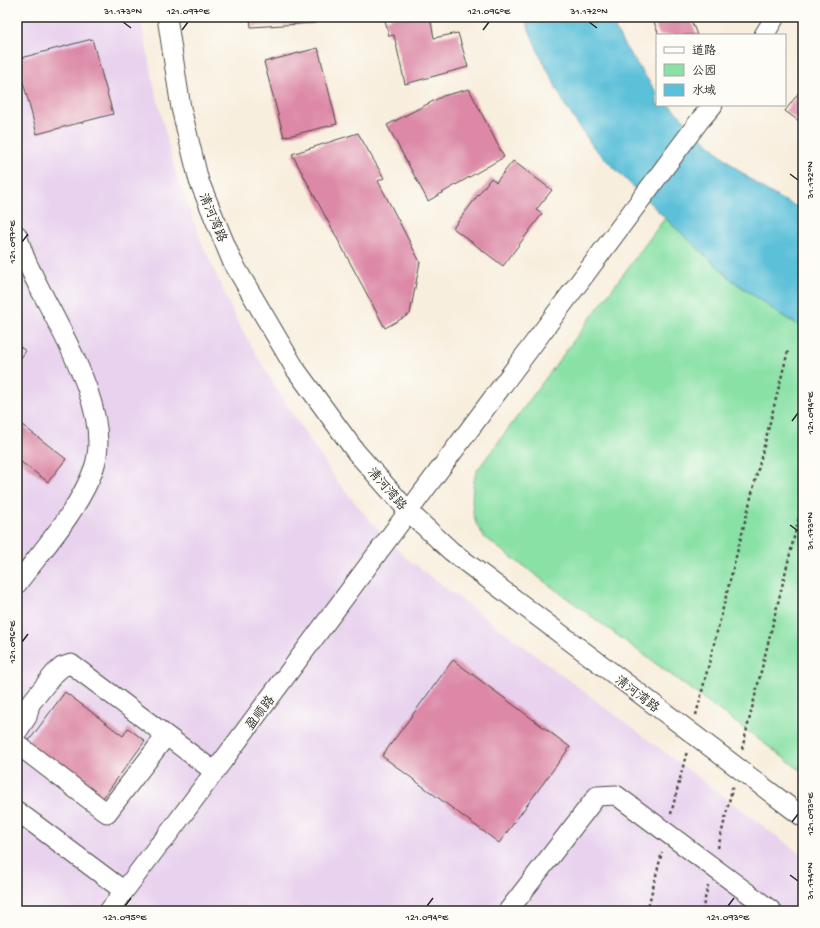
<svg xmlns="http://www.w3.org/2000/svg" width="820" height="928" viewBox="0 0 820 928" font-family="'Gochi Hand','LXGW WenKai TC',sans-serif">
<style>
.built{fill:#e8d2ee}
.green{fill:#89e1a6;stroke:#5a8668}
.water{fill:#5bc0d9;stroke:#437682}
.building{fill:#dc88a6}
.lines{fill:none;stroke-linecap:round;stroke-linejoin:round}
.minor-casing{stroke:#4a4846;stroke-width:21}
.path{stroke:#4a4846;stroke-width:2.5;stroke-dasharray:3 3;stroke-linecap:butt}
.minor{stroke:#fff;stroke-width:19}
.ticks{fill:none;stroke:#2b2b2b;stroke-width:1.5}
.labels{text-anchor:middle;stroke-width:3;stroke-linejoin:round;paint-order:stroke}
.street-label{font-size:13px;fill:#2b2b2b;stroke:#fdfcf7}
.neatline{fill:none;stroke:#2b2b2b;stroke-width:1.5}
.ticks-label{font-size:10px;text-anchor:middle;fill:#2b2b2b}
</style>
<rect width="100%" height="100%" fill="#fdfcf7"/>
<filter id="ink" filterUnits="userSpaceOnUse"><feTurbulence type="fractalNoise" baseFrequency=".025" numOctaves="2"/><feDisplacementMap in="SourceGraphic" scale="8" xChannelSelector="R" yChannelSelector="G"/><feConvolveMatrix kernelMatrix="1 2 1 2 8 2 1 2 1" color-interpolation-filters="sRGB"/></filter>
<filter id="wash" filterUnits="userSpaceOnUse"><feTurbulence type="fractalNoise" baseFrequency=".012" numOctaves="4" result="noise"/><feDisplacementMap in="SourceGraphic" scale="16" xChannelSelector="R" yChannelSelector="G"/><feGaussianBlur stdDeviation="0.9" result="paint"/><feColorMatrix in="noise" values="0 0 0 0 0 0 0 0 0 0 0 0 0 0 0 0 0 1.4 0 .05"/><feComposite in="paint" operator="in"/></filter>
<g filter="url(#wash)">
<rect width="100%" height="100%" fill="#f8eedd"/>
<!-- built -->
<polygon class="built" points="17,17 140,17 154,86 176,175 202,243 237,321 277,390 337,481 367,517 406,558 803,856 803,911 17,911"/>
<!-- green -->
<path class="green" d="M665 218 732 280 778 313 803 328V772L484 537C482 532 478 528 476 523 470 507 472 488 476 472Z"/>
<!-- water -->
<path class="water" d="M524 17H609L624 45 657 93V105H669C709 143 750 189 803 209V328L778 313 732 280 665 218 594 148 566 107 538 51Z"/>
<g id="blocks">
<!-- building -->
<g class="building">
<polygon points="250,17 315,17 315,23 251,27"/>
<polygon points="391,17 430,17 434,38 458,33 468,67 405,84 394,35 389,36 385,20 391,18"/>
<polygon points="652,17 690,17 697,35 659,35"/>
<polygon points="92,39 113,114 37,134 17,59"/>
<polygon points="318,48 337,124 284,137 264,62"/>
<polygon points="803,87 803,124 785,111"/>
<polygon points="469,89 504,157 428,201 387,125 443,96"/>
<polygon points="358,133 384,178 378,181 420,262 410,314 385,328 292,154"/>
<polygon points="513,161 552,190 536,210 542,214 503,266 453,228 491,178 496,182"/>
<polygon points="17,345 26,351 17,363"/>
<polygon points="17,421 66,459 48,482 17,459"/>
<polygon points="453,660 570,747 499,843 382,756"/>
<polygon points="65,692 123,736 128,728 145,741 100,802 25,746"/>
</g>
</g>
</g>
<g filter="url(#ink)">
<use href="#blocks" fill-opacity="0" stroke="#4a4846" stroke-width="1"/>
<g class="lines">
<!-- minor casing -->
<g class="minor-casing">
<g id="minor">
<polyline points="167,17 181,108 199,181 232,261 296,370 356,452 409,512 451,551 803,817"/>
<polyline points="764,35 775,17"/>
<path d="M17 235C21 246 24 258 30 269 54 321 114 410 94 468 79 510 43 549 17 584"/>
<polyline points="17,732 27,717 30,704 54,674 62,667 71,664 215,772"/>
<polyline points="17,744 107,813 166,736"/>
<polyline points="17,811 124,891"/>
<polyline points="109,911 158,846 166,837 700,120 713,105"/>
<polyline points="508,911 597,796 616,795 772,911"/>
</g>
</g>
<!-- path -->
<g class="path">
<polyline points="696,715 788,351"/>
<polyline points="742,749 803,501"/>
<polyline points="671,814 687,751"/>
<polyline points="718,848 733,785"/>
<polyline points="647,911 662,852"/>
<polyline points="702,911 708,886"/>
</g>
<!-- minor -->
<use href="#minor" class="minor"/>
</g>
</g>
<!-- ticks -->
<path class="ticks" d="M123 22 131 28M589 22 597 28M182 30 188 22M483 30 489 22M790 174 798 180M22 242 28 234M792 421 798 413M790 525 798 531M22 642 28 634M792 822 798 814M790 875 798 881M125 906 131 898M427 906 433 898M728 906 734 898"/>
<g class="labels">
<!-- street labels -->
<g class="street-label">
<text transform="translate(214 217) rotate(67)" y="5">清河湾路</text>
<text transform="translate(388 488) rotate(49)" y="5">清河湾路</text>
<text transform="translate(638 693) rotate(37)" y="5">清河湾路</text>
<text transform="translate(259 712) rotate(-53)" y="5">盈顺路</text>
</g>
</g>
<!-- margin -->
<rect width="820" height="928" fill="none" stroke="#fdfcf7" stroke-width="44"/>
<!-- legend -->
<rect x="656" y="34" width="130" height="72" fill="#fdfcf7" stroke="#a9a8a5"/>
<rect x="664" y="47" width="20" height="6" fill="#ffffff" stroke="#a9a8a5"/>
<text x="692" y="54" font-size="12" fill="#2b2b2b">道路</text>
<rect x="664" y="64" width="20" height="12" fill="#89e1a6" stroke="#a9a8a5"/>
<text x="692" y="74" font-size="12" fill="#2b2b2b">公园</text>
<rect x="664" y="84" width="20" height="12" fill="#5bc0d9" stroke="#a9a8a5"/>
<text x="692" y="94" font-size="12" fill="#2b2b2b">水域</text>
<rect x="22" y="22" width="776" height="884" class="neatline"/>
<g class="ticks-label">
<text x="123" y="14">31.173°N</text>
<text x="188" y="14">121.097°E</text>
<text x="489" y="14">121.096°E</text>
<text x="589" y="14">31.172°N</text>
<text transform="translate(809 180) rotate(-90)" y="4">31.172°N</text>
<text transform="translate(11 242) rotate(-90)" y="4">121.097°E</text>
<text transform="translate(809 413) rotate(-90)" y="4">121.094°E</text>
<text transform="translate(809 531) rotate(-90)" y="4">31.173°N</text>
<text transform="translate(11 642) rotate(-90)" y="4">121.096°E</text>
<text transform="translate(809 814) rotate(-90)" y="4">121.093°E</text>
<text transform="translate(809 881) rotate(-90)" y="4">31.174°N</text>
<text x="125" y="920">121.095°E</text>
<text x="427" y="920">121.094°E</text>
<text x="728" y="920">121.093°E</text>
</g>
</svg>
